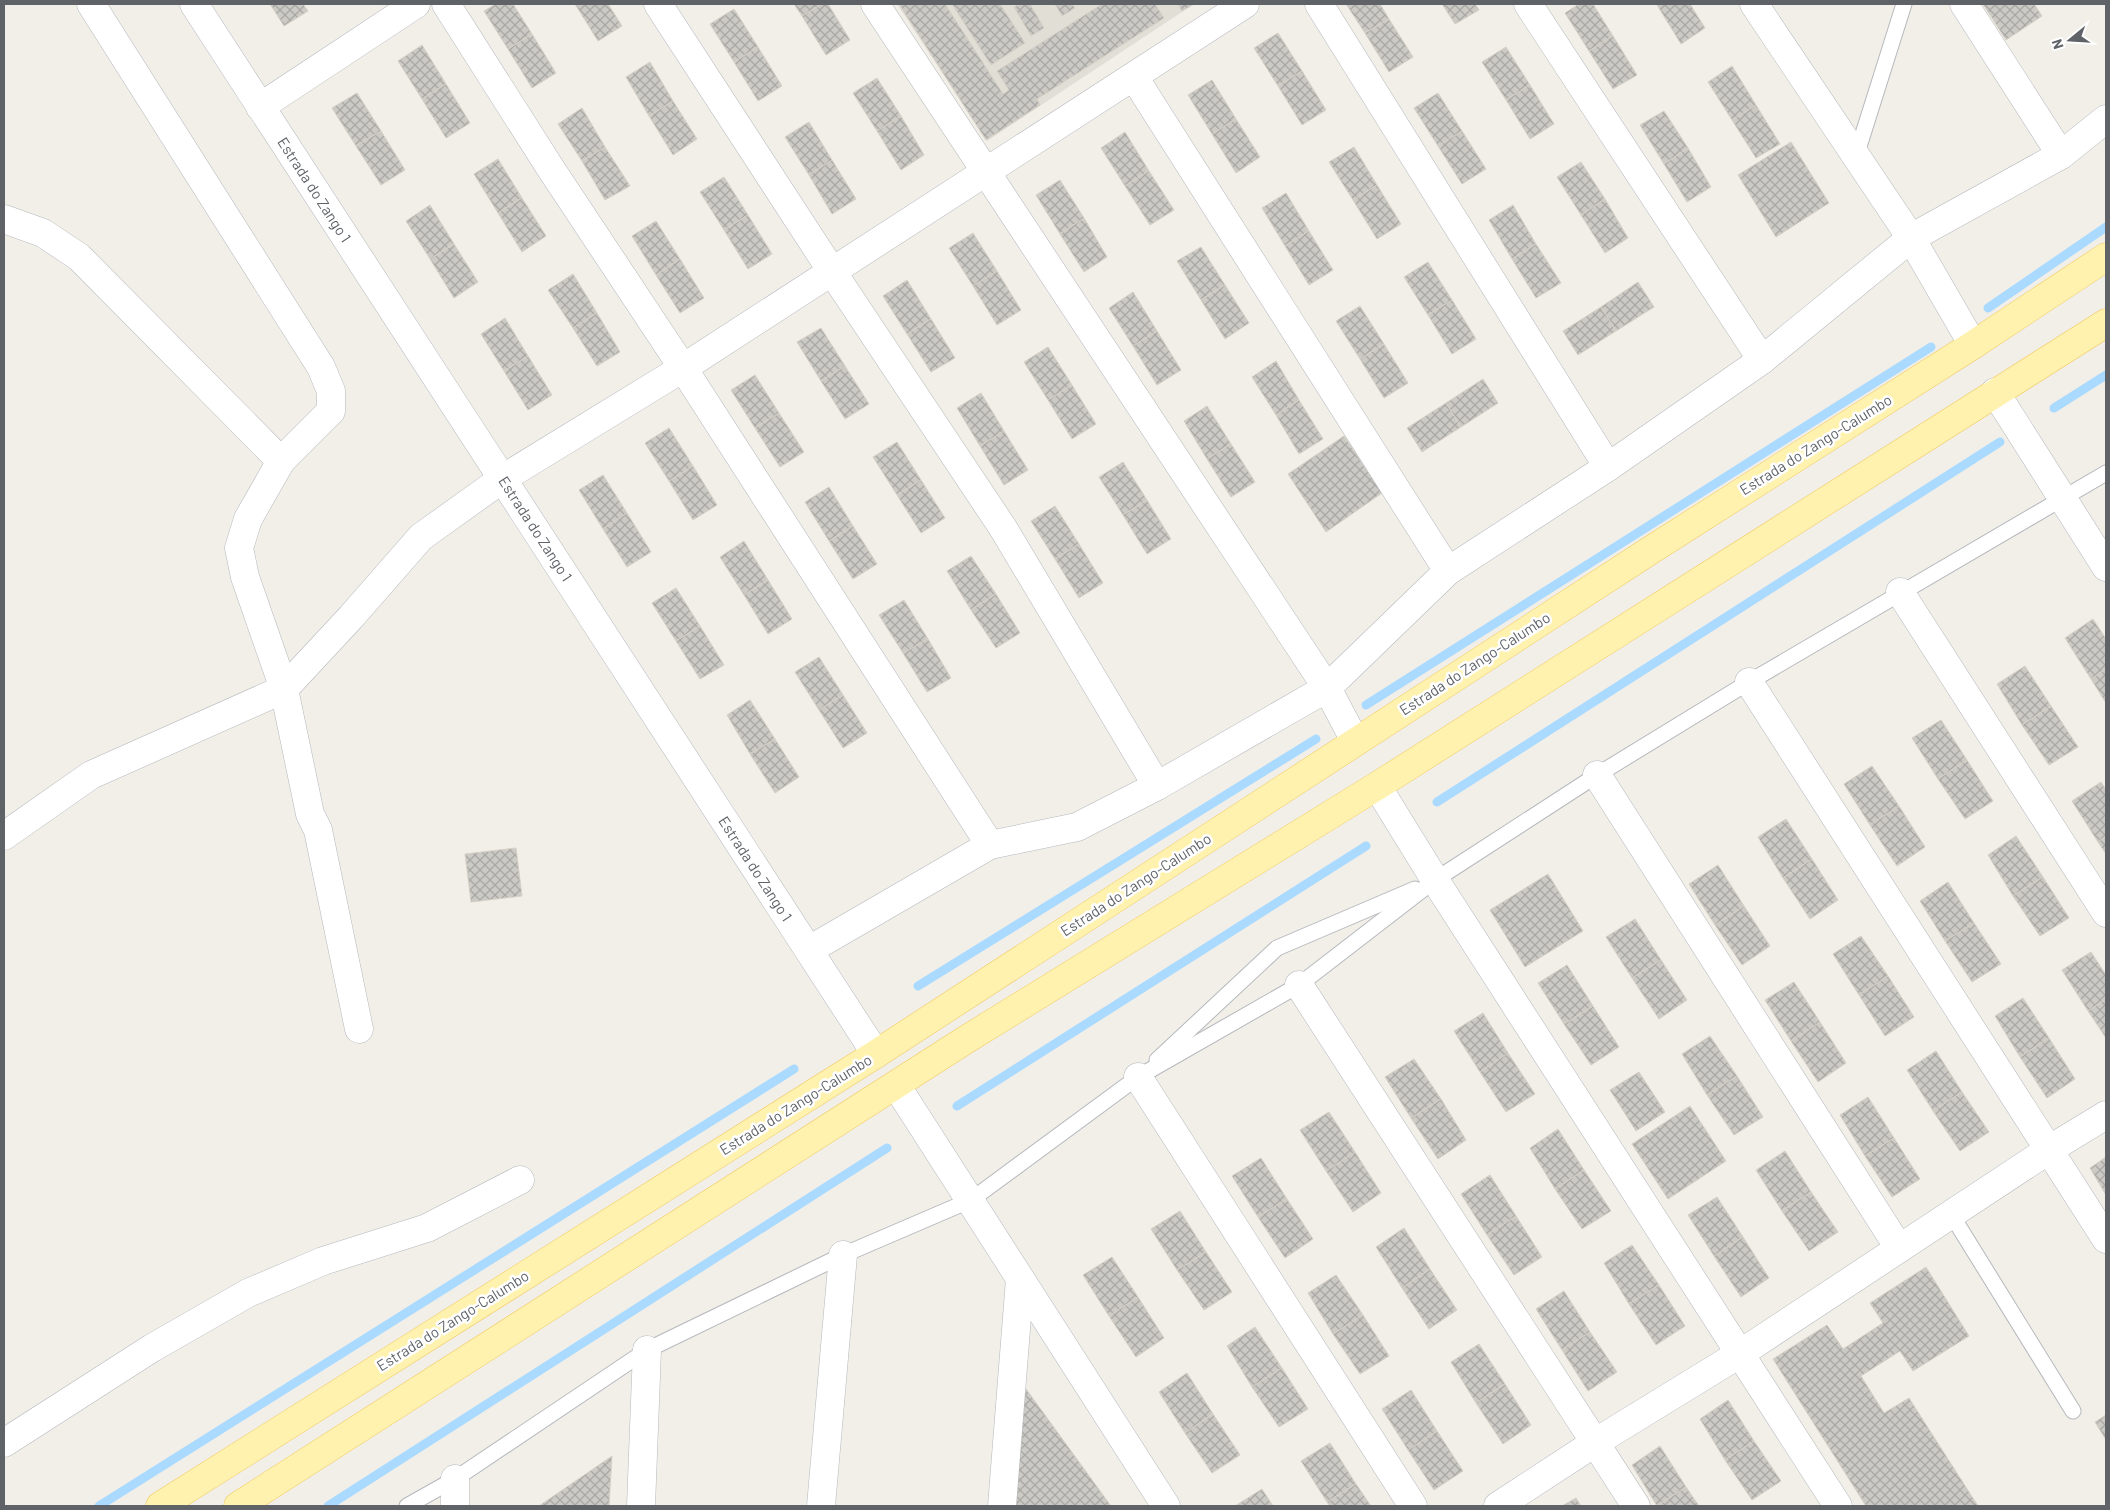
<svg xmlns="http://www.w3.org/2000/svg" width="2110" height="1510" viewBox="0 0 2110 1510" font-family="Barlow,sans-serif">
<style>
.education{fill:#e1ded6}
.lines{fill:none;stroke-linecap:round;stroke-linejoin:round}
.stream{stroke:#aadaff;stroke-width:9}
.building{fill:url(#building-cross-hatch);stroke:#d6d1c6}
.lane-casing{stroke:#b5b8bc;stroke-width:17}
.street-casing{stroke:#b5b8bc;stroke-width:29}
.secondary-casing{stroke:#b6babf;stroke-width:29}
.primary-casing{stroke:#f2c960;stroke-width:29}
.lane{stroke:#fff;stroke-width:15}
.street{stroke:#fff;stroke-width:28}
.secondary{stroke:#fff;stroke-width:28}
.primary{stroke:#fff2af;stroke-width:28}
.labels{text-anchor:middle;stroke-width:5;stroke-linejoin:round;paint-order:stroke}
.street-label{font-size:15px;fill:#5f6368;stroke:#fff}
</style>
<defs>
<pattern id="building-cross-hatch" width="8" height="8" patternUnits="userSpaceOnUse" patternTransform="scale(1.25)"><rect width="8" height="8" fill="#cccac5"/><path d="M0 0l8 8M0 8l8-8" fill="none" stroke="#a9a8a4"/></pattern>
</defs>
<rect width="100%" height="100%" fill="#f1efe8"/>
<!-- education -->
<polygon class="education" points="897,4 1194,4 987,141"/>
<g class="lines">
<!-- stream -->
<g class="stream">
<polyline points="1988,308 2106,227"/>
<polyline points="2054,408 2106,375"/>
<polyline points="1366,705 1931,347"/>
<polyline points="1437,802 2000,442"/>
<polyline points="918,986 1316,739"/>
<polyline points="957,1106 1366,846"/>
<polyline points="99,1506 794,1069"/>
<polyline points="328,1506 887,1148"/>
</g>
</g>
<!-- building -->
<g class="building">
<polygon points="270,4 303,4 308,11 284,26"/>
<polygon points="496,4 513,4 532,34 508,49 484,11"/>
<polygon points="575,4 608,4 622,26 598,41"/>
<polygon points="794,4 822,4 802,16"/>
<polygon points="822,4 828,4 850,40 826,55 802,16"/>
<polygon points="899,4 945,4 1003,94 1009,90 997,71 1102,4 1155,4 1164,18 1037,99 1040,105 986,140"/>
<polygon points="952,4 1000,4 1025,43 991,65"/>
<polygon points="1020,4 1030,4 1044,28 1031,36 1014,7"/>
<polygon points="1055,4 1072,4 1075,8 1062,16"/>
<polygon points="1178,4 1194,4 1182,11"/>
<polygon points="1346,4 1380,4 1389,19 1365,33"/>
<polygon points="1442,4 1475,4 1479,10 1455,24"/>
<polygon points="1579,4 1593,4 1613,36 1589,51 1565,13"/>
<polygon points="1659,4 1690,4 1705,28 1681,44 1657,5"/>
<polygon points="1983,4 2034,4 2042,16 2006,40"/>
<polygon points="734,9 758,47 734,62 710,24"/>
<polygon points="1389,19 1413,57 1389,72 1365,33"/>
<polygon points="1278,33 1302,71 1278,86 1254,48"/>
<polygon points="532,34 556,73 532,88 508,49"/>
<polygon points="1613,36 1637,75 1613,89 1589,51"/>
<polygon points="422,45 446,84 422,99 398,61"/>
<polygon points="758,47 782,86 758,101 734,62"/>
<polygon points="1506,47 1530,85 1506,100 1482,62"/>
<polygon points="650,62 673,101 649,116 626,77"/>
<polygon points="1732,66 1756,105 1732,120 1708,82"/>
<polygon points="1302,71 1326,110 1302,125 1278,86"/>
<polygon points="877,78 901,116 877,131 853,93"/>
<polygon points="1212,80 1236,119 1212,134 1188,95"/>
<polygon points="446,84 470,123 446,138 422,99"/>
<polygon points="1530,85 1554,124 1530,139 1506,100"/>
<polygon points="357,93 381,131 356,146 332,108"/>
<polygon points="1438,93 1462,131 1438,146 1414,108"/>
<polygon points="673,101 697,139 673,155 649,116"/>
<polygon points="1756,105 1780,144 1756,158 1732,120"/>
<polygon points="582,108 605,147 582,161 558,124"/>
<polygon points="1664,111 1688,148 1664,164 1640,125"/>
<polygon points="901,116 924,155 901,170 877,131"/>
<polygon points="1236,119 1260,157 1236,173 1212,134"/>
<polygon points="809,122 832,160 809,175 785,137"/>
<polygon points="381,131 405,170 381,185 356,146"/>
<polygon points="1462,131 1486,169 1462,184 1438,146"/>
<polygon points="1125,132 1149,171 1125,186 1101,148"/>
<polygon points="1791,142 1829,203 1776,237 1738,175"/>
<polygon points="605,147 630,186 605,200 582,161"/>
<polygon points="1354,147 1377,185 1353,200 1329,162"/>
<polygon points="1688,148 1711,187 1687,202 1664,164"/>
<polygon points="498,159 522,198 498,213 474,174"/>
<polygon points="832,160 856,199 832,214 809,175"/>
<polygon points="1581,162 1605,199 1581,215 1557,177"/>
<polygon points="1149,171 1174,210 1150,225 1125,186"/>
<polygon points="724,177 748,215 724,230 700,192"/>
<polygon points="1060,180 1084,218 1060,234 1036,195"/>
<polygon points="1377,185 1401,224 1377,239 1353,200"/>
<polygon points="1286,193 1309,231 1285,246 1262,208"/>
<polygon points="522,198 546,236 522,252 498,213"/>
<polygon points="1605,199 1628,238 1605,253 1581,215"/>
<polygon points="430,205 454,244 430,259 406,221"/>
<polygon points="1513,205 1536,244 1512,259 1489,220"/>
<polygon points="748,215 772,254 748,269 724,230"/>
<polygon points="1084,218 1107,257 1084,272 1060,234"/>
<polygon points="656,221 680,259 656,275 632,236"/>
<polygon points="1309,231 1333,270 1309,285 1285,246"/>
<polygon points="973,233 997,271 973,286 949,248"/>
<polygon points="454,244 478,282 454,298 430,259"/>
<polygon points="1536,244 1561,283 1536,298 1512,259"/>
<polygon points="1201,247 1225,285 1201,300 1177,261"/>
<polygon points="680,259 704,298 680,313 656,275"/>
<polygon points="1428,262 1452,300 1428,315 1404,277"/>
<polygon points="997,271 1021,310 997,325 973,286"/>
<polygon points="573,274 597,313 573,328 548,290"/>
<polygon points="907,280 931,319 907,334 883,296"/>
<polygon points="1638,282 1654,307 1616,331 1601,307"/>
<polygon points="1225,285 1249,323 1225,339 1201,300"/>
<polygon points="1133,292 1157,331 1133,346 1109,308"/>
<polygon points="1452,300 1476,339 1452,354 1428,315"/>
<polygon points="1360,306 1384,344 1360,359 1336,321"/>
<polygon points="1601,307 1616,331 1578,355 1563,331"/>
<polygon points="597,313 620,352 597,366 573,328"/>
<polygon points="505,318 528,356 504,371 481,334"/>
<polygon points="931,319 955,358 931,372 907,334"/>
<polygon points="821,328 845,366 821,381 797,342"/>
<polygon points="1157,331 1181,370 1157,385 1133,346"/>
<polygon points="1384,344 1408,383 1384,398 1360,359"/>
<polygon points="1048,347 1072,385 1048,400 1024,362"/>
<polygon points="528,356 552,395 528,410 504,371"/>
<polygon points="1276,361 1299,400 1276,415 1252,377"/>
<polygon points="845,366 869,404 845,419 821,381"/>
<polygon points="755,375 779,413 755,428 731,390"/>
<polygon points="1483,379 1498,403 1461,427 1446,403"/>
<polygon points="1072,385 1096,424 1072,439 1048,400"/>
<polygon points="981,393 1004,431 980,446 957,408"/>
<polygon points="1299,400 1323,439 1299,454 1276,415"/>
<polygon points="1446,403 1461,427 1422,452 1407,428"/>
<polygon points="1207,406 1231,444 1207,459 1184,421"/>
<polygon points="779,413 804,452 780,467 755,428"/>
<polygon points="669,428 693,466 669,481 645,443"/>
<polygon points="1004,431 1028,470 1004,485 980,446"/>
<polygon points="1344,436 1382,493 1326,532 1288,474"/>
<polygon points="897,442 921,480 897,495 873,457"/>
<polygon points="1231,444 1255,482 1231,497 1207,459"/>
<polygon points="1123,462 1147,500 1123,515 1099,477"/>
<polygon points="693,466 717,505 693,520 669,481"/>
<polygon points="603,475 627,513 603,529 579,490"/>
<polygon points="921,480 945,518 921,533 897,495"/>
<polygon points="829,487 853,526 829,541 805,502"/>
<polygon points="1147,500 1171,539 1147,554 1123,515"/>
<polygon points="1055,506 1079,544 1055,559 1031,521"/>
<polygon points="627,513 651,552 627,567 603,529"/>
<polygon points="853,526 877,564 853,579 829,541"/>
<polygon points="744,541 768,580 744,595 720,557"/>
<polygon points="1079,544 1103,583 1079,598 1055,559"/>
<polygon points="971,556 996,594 971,610 947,571"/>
<polygon points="768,580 792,619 768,634 744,595"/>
<polygon points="676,588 700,626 676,641 652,603"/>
<polygon points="996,594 1020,633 996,648 971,610"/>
<polygon points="904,600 928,639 903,653 879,615"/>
<polygon points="2093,619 2106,639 2106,669 2091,679 2065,638"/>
<polygon points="700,626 724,665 700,679 676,641"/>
<polygon points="928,639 951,678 927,692 903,653"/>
<polygon points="819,657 843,695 819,710 795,672"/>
<polygon points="2025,666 2051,706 2022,725 1997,684"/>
<polygon points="2106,669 2106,703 2091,679"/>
<polygon points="843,695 867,733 843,748 819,710"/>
<polygon points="750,700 775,739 750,754 727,715"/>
<polygon points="2051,706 2078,747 2049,765 2022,725"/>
<polygon points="1941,720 1967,760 1938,779 1912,738"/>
<polygon points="775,739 799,777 775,793 750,754"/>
<polygon points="1967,760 1993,801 1965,819 1938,779"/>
<polygon points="1872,766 1899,806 1870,825 1844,784"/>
<polygon points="2101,782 2106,790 2106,836 2098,842 2072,801"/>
<polygon points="1899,806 1925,847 1897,866 1870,825"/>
<polygon points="1786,819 1812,859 1783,878 1758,837"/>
<polygon points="2016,836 2043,877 2013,896 1988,855"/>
<polygon points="2106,836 2106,854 2098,842"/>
<polygon points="516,848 522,896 471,902 465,854"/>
<polygon points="1812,859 1838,900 1810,919 1783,878"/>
<polygon points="1718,865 1744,906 1715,925 1689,884"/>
<polygon points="1548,874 1583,931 1525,967 1490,910"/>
<polygon points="2043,877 2069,918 2040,936 2013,896"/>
<polygon points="1948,882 1974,923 1945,941 1920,901"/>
<polygon points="1744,906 1770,946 1742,965 1715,925"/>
<polygon points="1635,919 1661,960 1632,978 1606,937"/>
<polygon points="1974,923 2001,964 1972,982 1945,941"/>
<polygon points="1861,936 1888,976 1859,995 1833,954"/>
<polygon points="2091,952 2106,975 2106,999 2088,1011 2062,970"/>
<polygon points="1661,960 1687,1000 1659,1019 1632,978"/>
<polygon points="1567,965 1593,1006 1564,1024 1538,983"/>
<polygon points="1888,976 1914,1017 1885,1036 1859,995"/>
<polygon points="1794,982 1820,1022 1791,1041 1765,1000"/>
<polygon points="2023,998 2049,1038 2020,1057 1995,1016"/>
<polygon points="2106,999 2106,1038 2088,1011"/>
<polygon points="1593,1006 1619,1047 1591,1065 1564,1024"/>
<polygon points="1483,1013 1508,1053 1480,1072 1454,1031"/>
<polygon points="1820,1022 1846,1063 1818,1082 1791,1041"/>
<polygon points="1710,1036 1737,1076 1707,1095 1682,1054"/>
<polygon points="2049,1038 2075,1079 2047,1098 2020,1057"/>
<polygon points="1936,1051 1962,1092 1933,1111 1907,1070"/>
<polygon points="1508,1053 1535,1094 1506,1112 1480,1072"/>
<polygon points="1414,1059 1441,1099 1411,1118 1385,1077"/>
<polygon points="1639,1072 1665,1112 1636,1131 1610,1090"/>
<polygon points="1737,1076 1763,1117 1734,1135 1707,1095"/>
<polygon points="1962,1092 1989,1132 1960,1151 1933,1111"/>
<polygon points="1868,1097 1894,1138 1865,1156 1840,1115"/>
<polygon points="1441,1099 1466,1140 1438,1159 1411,1118"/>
<polygon points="1690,1106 1726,1161 1668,1199 1632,1144"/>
<polygon points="1329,1112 1355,1152 1326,1171 1300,1130"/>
<polygon points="1558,1129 1584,1170 1555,1189 1530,1148"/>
<polygon points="1894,1138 1920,1179 1892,1197 1865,1156"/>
<polygon points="1785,1151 1811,1192 1782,1211 1756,1170"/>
<polygon points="1355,1152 1381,1193 1353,1212 1326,1171"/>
<polygon points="2106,1157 2106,1195 2090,1168"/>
<polygon points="1261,1158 1287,1199 1258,1217 1232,1176"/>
<polygon points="1584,1170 1611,1211 1582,1229 1555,1189"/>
<polygon points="1490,1175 1516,1216 1487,1235 1461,1194"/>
<polygon points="1811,1192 1838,1232 1809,1251 1782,1211"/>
<polygon points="1717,1197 1743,1237 1714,1256 1688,1215"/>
<polygon points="1287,1199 1313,1239 1285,1258 1258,1217"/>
<polygon points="1180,1211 1206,1252 1177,1270 1151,1229"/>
<polygon points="1516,1216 1542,1257 1514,1275 1487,1235"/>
<polygon points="1404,1228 1430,1269 1402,1288 1376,1247"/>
<polygon points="1743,1237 1769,1278 1741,1297 1714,1256"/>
<polygon points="1632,1245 1659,1285 1629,1304 1604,1263"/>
<polygon points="1206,1252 1232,1292 1204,1310 1177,1270"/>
<polygon points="1112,1257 1138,1297 1109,1316 1083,1275"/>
<polygon points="1926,1267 1969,1336 1913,1371 1900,1351 1861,1376 1884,1413 1909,1398 1978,1506 1866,1506 1773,1359 1827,1325 1843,1349 1883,1323 1870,1303"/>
<polygon points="1430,1269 1457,1310 1429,1329 1402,1288"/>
<polygon points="1336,1275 1363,1315 1333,1334 1308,1293"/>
<polygon points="1659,1285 1685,1326 1656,1345 1629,1304"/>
<polygon points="1564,1291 1590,1332 1562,1350 1536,1309"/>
<polygon points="1138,1297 1164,1338 1136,1357 1109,1316"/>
<polygon points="1363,1315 1389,1356 1360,1374 1333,1334"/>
<polygon points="1255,1327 1282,1368 1252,1387 1227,1346"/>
<polygon points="1590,1332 1617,1372 1588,1391 1562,1350"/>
<polygon points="1479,1344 1505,1384 1476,1403 1451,1362"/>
<polygon points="1282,1368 1308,1409 1279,1427 1252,1387"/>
<polygon points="1187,1373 1213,1414 1185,1433 1159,1392"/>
<polygon points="1021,1382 1111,1506 1014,1506"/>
<polygon points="1505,1384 1531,1425 1503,1444 1476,1403"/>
<polygon points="1411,1390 1437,1431 1408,1450 1382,1409"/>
<polygon points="1728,1400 1754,1441 1725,1460 1700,1419"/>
<polygon points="1213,1414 1240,1455 1212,1473 1185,1433"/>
<polygon points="2106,1415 2106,1440 2095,1422"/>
<polygon points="1437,1431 1463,1471 1434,1490 1408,1450"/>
<polygon points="1754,1441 1781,1481 1752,1500 1725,1460"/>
<polygon points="1330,1443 1356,1484 1327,1502 1301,1461"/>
<polygon points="1660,1446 1686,1487 1657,1506 1632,1465"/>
<polygon points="612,1456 609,1506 539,1506"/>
<polygon points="1356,1484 1371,1506 1330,1506 1327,1502"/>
<polygon points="1686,1487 1699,1506 1657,1506"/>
<polygon points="1262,1489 1273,1506 1235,1506"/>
<polygon points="1576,1498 1581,1506 1562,1506"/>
</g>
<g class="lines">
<!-- lane casing -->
<g class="lane-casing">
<g id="lane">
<polyline points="1856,156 1904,4"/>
<polyline points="1157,1060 1277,948 1415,889"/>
<polyline points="1951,1214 2073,1411"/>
<polyline points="407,1506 455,1479 647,1350 843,1255 971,1200 1138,1077 1299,985 1435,880 1597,775 1749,682 2106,473"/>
</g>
</g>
<!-- street casing -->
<g class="street-casing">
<g id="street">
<polyline points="91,4 321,367 331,391 331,411 281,461 248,519 239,548 245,577 284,689 310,814 318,830 359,1029"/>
<polyline points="446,4 551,169 683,368 990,845"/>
<polyline points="658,4 833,273 1003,528 1157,786"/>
<polyline points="875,4 1327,688 1355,741"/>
<polyline points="1319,4 1608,467"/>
<polyline points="1528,4 1762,360"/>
<polyline points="1754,4 1911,238 1973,345"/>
<polyline points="1964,4 2061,155"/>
<polyline points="1134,77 1448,571"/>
<polyline points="260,107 416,4"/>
<polyline points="4,219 43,233 79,257 281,461"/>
<polyline points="1995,392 2106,567"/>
<polyline points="1900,592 2106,913"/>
<polyline points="1749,682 2106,1239"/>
<polyline points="1597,775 1899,1248"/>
<polyline points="1377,786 1435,880 1838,1506"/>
<polyline points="4,836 91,775 284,689 351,617 421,537 502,479 683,368 1245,4"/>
<polyline points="809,950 990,845 1077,827 1157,786 1327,688 1448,571 1608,467 1762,360 1911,238 2061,155 2106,119"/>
<polyline points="1299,985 1636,1506"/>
<polyline points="1138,1077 1413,1506"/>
<polyline points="4,1443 152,1348 248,1293 323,1261 427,1228 520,1180"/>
<polyline points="455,1506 455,1479"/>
<polyline points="641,1506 647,1350"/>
<polyline points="821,1506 843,1255"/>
<polyline points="1002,1506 1020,1279"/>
<polyline points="1498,1506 1596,1442 1741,1353 2050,1149 2106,1115"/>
</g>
</g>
<!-- secondary casing -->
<g class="secondary-casing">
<g id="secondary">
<polyline points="194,4 876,1054"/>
<polyline points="896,1085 1166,1506"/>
</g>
</g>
<!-- primary casing -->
<g class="primary-casing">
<g id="primary">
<polyline points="160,1506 876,1054 1654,548 1973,345 2106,257"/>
<polyline points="238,1506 967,1039 1377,786 2106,323"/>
</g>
</g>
<!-- lane -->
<use href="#lane" class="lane"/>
<!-- street -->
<use href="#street" class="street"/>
<!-- secondary -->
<use href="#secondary" class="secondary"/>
<!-- primary -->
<use href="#primary" class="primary"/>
</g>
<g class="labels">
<!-- street labels -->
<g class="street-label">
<text transform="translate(314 190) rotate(57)" y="5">Estrada do Zango 1</text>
<text transform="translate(1816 445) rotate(-32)" y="5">Estrada do Zango-Calumbo</text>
<text transform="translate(535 529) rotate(57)" y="5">Estrada do Zango 1</text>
<text transform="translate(1475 664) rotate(-33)" y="5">Estrada do Zango-Calumbo</text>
<text transform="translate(755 869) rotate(57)" y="5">Estrada do Zango 1</text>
<text transform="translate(1136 885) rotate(-33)" y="5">Estrada do Zango-Calumbo</text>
<text transform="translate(796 1105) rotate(-32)" y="5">Estrada do Zango-Calumbo</text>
<text transform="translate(453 1321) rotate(-32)" y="5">Estrada do Zango-Calumbo</text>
</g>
</g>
<!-- border -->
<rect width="2110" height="1510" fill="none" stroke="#5f6368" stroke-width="10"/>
<!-- north arrow -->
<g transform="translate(2070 40) rotate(252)" stroke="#ffffff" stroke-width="4" paint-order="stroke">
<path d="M0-4L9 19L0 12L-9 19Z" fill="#5f6368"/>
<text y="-8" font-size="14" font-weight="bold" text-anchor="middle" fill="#5f6368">N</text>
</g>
</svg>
